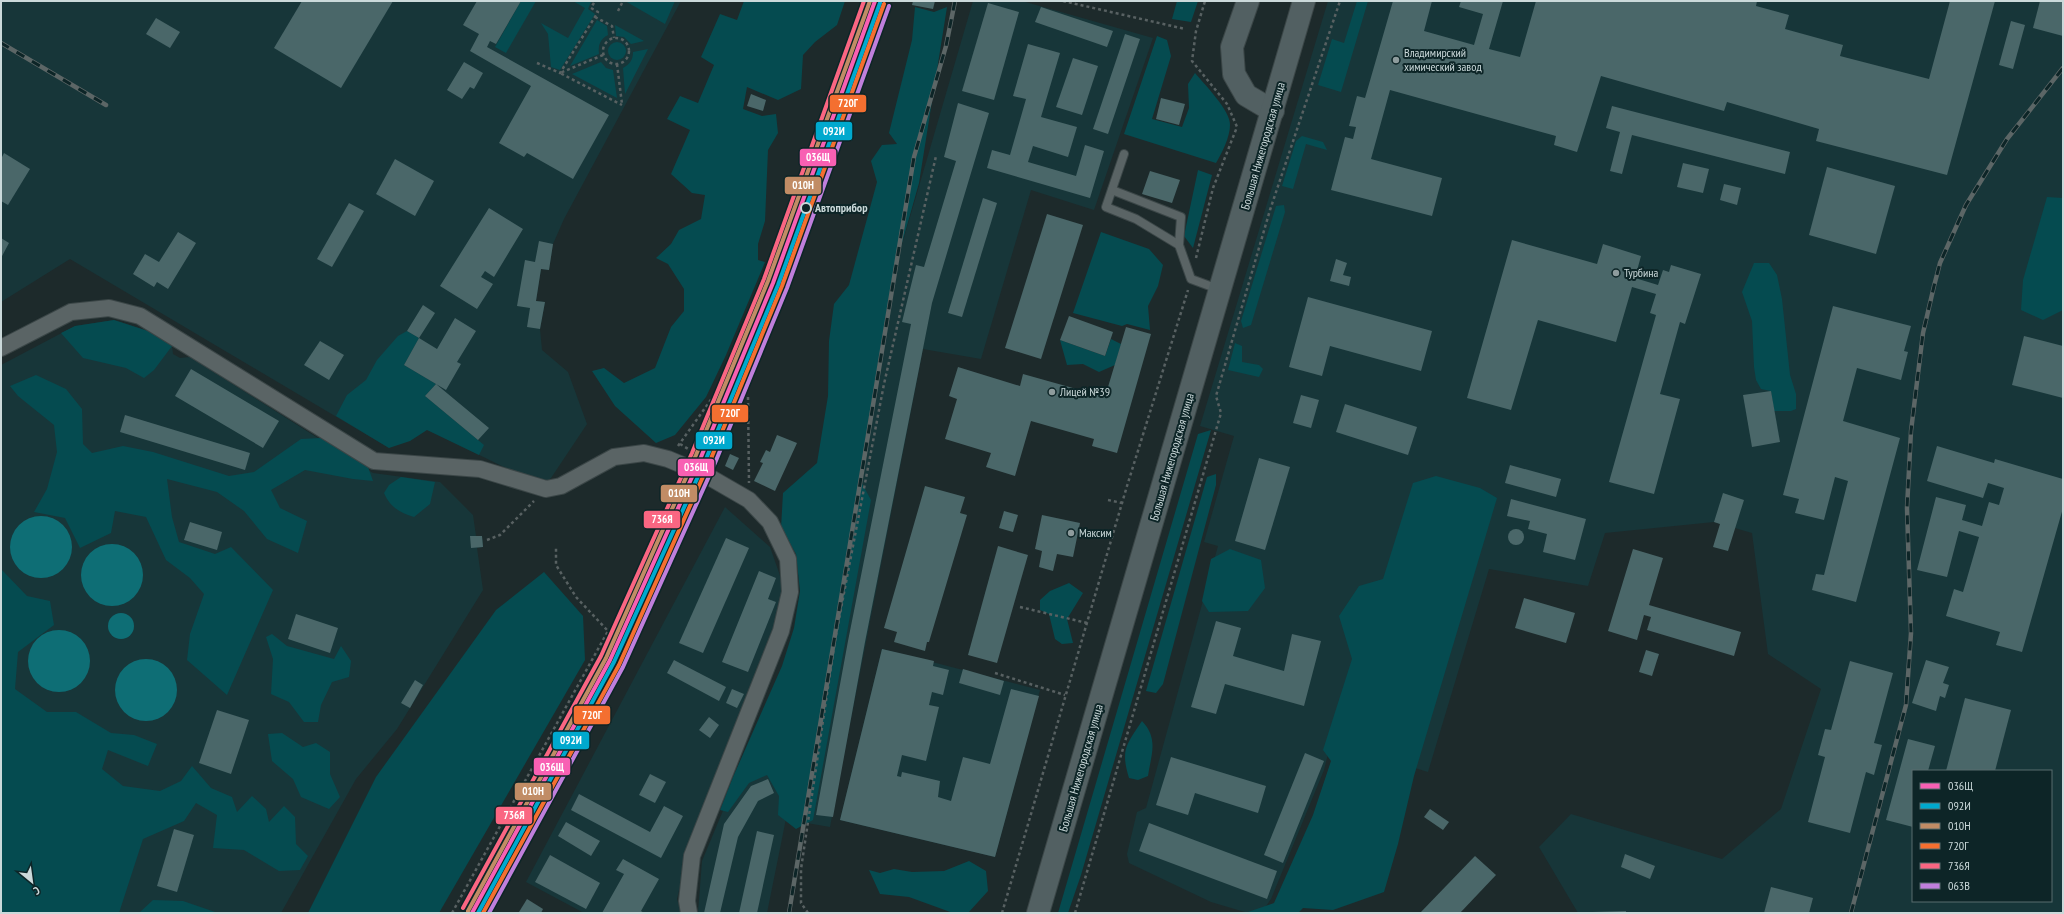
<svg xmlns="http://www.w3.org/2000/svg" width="2064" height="914" viewBox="0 0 2064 914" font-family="'PT Sans Narrow',sans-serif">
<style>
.built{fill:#173639;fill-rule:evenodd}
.green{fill:#054b50}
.water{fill:#0e6e75}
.building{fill:#4a6769}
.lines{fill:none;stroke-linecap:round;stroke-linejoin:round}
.lane-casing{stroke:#3b4647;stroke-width:10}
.street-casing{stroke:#3b4647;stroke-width:18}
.primary-casing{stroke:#3b4647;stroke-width:24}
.path{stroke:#586162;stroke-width:2.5;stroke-dasharray:3 3;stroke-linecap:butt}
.lane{stroke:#5a6465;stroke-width:8}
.street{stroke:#5a6465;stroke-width:16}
.primary{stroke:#526062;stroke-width:22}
.rail-casing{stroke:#5c6666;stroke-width:4.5}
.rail{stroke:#0d2527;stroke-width:3;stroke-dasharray:9;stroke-linecap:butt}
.rail-1-casing{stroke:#0d2527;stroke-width:7}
.rail-2-casing{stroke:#0d2527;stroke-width:7}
.rail-3-casing{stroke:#0d2527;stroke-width:7}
.rail-4-casing{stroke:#0d2527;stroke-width:7}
.rail-5-casing{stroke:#0d2527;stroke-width:7}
.rail-6-casing{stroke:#0d2527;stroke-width:7}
.rail-1{stroke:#f860b3;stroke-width:4}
.rail-2{stroke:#00a9ce;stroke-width:4}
.rail-3{stroke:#c18c65;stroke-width:4}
.rail-4{stroke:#f46f30;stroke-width:4}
.rail-5{stroke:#fa6682;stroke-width:4}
.rail-6{stroke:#c07fdc;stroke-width:4}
.poi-dot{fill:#8e9c9d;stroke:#0d2527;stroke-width:1.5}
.stop-dot{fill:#0d2527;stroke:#cbd9da;stroke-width:2}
.labels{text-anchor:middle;stroke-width:4;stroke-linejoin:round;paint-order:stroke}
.poi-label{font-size:12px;fill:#cbd9da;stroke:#0d2527;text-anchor:start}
.street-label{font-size:12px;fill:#cbd9da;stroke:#0d2527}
.stop-label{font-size:12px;font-weight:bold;fill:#cbd9da;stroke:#0d2527;text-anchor:start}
.line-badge{stroke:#0d2527;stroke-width:1.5}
.badge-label{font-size:11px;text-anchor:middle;font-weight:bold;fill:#fff}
</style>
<rect width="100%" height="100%" fill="#1d2a2b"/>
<!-- built -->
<g class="built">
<polygon points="1,1 681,1 564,219 553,244 549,270 541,269 536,301 545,302 540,329 542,350 568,372 587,424 545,487 410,421 389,448 70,259 1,302"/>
<polygon points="973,1 1022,1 1153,38 1094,210 1031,190 981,359 923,349 830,827 801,822 892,279"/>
<path d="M1328 1H2063V913H1578L1539 847 1571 814 1722 859 1781 809 1821 689 1768 654 1752 533 1714 522 1605 533 1588 586 1489 569 1428 772 1331 742 1324 770 1271 899 1261 913H1248L1211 902 1129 863 1127 854 1137 812 1146 808 1218 546 1204 542 1234 436 1200 426ZM1913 771H2051V901H1913Z"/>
<polygon points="114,320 148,331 172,346 173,354 180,358 190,357 373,473 440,482 473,515 476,536 482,536 483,547 477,548 483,590 397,729 356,779 281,913 1,913 1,365 75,326"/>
<polygon points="725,507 770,547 784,587 780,611 693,832 677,899 681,913 584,913 526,882"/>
<polygon points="882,649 1040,690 995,857 840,820"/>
<polygon points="742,765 794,779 767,913 698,913 702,861"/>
</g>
<!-- green -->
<g class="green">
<polygon points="521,1 536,1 506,53 495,47"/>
<polygon points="573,1 591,2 588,9 595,14 560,70 551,67 548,34 541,23 568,38 585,8"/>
<polygon points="625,1 675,1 665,24"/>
<polygon points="744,1 845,1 837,25 815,42 803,55 801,89 778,100 747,87 743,109 762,116 776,114 778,133 768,150 765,221 758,244 758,260 765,262 726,355 706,397 675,435 656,443 615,406 592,371 604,368 624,383 655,368 671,327 684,311 684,289 668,264 656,258 671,244 679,230 701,219 705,195 692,193 671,174 690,130 667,119 680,96 698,103 714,65 701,57 720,14 737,20"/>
<polygon points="1177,1 1198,1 1191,22 1172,19"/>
<polygon points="1357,1 1368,1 1341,92 1318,85 1332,39 1344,43"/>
<polygon points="915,7 934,12 947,7 919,183 892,279 859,478 871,500 813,820 796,829 778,815 779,796 767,775 749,783 728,812 720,810 733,777 782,666 794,628 800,591 796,554 781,528 783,493 817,463 828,396 829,341 834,304 849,285 877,182 871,161 882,145 897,144 889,133 912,40"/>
<path d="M597 20 607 26 608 35C600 39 598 45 599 54L570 66Z"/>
<polygon points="615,25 644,41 631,44 624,37 616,36"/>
<path d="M1157 36 1167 40 1171 56 1152 119 1182 127 1189 108 1188 84 1195 73C1204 84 1231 111 1230 125 1230 137 1222 153 1216 163L1124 134Z"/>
<circle cx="617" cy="51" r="9"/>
<path d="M648 49 625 94 623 68C630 64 633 60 633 52Z"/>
<polygon points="601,62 606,68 613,70 617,98 572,74"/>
<polygon points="1302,136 1323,142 1327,150 1306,144 1293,189 1282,186 1296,141"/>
<polygon points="1198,170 1212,175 1193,248 1184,236"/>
<polygon points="2047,197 2063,198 2063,310 2043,320 2021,310 2023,280"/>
<polygon points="1284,205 1285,212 1251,325 1243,328 1241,321 1276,206"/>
<polygon points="1101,232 1149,249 1163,265 1158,286 1148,306 1150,330 1127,324 1122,326 1073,313"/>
<polygon points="1754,263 1769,263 1777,275 1782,299 1790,375 1796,394 1796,409 1791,411 1774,411 1771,391 1761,389 1756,380 1754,367 1752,321 1742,292"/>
<polygon points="114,320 148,331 172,346 154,370 144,378 126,368 83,358 61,333 75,326"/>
<polygon points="407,331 419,338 404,365 436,384 425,396 484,445 479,455 427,430 410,441 389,448 336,416 347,395 366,380 377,360 398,336"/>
<polygon points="1111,339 1121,344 1115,365 1099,372 1083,364 1067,365 1060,340 1105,356"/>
<polygon points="1235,343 1242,346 1242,362 1259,365 1263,369 1259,377 1228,370"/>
<polygon points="36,375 66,389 82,409 83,444 92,453 123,446 153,452 229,476 254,472 301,439 321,438 367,464 373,481 353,479 305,470 271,490 280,508 307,521 298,553 267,539 244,511 217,492 167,479 172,517 179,542 215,554 231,547 273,590 227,695 187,660 190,634 204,594 190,578 166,560 146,517 115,511 111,533 80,548 65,518 34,512 47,489 57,452 54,425 18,396 10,386"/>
<polygon points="1211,430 1081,875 1068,913 1058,913 1198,434"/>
<polygon points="1216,474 1216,485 1163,684 1156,693 1146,691 1207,477"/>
<polygon points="1436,476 1480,488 1497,498 1414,776 1398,844 1384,892 1333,910 1303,908 1298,913 1245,913 1274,903 1313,815 1331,761 1323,750 1352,659 1339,616 1359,586 1383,579 1413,483"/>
<path d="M401 477 435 482 430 504 414 517C400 513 390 507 384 493L389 485Z"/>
<polygon points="1230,549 1261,560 1265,588 1248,611 1209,612 1202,601 1211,559"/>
<polygon points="1,569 27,596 50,601 54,625 18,652 15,689 47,712 76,712 111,733 134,735 157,744 148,766 108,750 102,769 123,786 160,791 181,781 192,766 211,788 232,797 237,812 252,796 266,809 269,822 284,806 295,817 296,844 308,856 300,870 279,871 244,850 213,848 217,815 196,803 184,821 143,839 119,913 1,913"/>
<polygon points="544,572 583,616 585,660 439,913 308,913 376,777 496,610"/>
<polygon points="1069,583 1083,593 1067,619 1073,643 1062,644 1055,639 1049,614 1040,610 1040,600 1050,591"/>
<polygon points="272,634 287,646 334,659 341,646 351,661 349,677 332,682 321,705 318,722 304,722 289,702 271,694 273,659 266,637"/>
<path d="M1142 721C1159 739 1151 755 1148 776L1138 780 1129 778C1120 749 1127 744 1142 721Z"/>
<polygon points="282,733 303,747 316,743 330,752 330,774 340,797 329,809 301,797 293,779 272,761 268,734"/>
<polygon points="969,861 986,871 988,891 968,913 953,913 909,897 880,894 869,870 880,873 894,869 912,872 944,871"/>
<polygon points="153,900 183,901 218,913 139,913"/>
</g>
<!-- water -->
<g class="water">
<circle cx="41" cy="547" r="31"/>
<circle cx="112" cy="575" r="31"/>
<circle cx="121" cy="626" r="13"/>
<circle cx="59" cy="661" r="31"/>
<circle cx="146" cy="690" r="31"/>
</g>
<!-- building -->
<g class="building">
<polygon points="302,1 393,1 341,88 274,48"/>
<polygon points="477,1 521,1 496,44 490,41 487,47 609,115 573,179 527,153 524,157 499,143 531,86 470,51 479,34 463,25"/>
<polygon points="913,1 935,1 933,9 912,5"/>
<polygon points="1393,1 1432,1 1424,31 1474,45 1483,14 1459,7 1461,1 1503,1 1489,49 1520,57 1536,1 1757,1 1756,6 1789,15 1785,29 1843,45 1840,56 1929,79 1950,1 1995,1 1947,175 1816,141 1819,129 1727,102 1724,111 1601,76 1577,152 1554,145 1556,136 1390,90 1371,159 1442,178 1432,216 1331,190 1345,137 1353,139 1356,127 1349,126 1357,96 1365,98"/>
<polygon points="2040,1 2063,1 2063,36 2033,28"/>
<polygon points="988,3 1019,12 994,100 962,91"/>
<polygon points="1041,7 1113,31 1107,47 1035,22"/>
<polygon points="156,18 180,32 170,48 146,34"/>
<polygon points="2011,21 2025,25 2013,69 1999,65"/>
<polygon points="1125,34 1140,39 1108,134 1093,129"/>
<polygon points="1028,44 1060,53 1041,117 1077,127 1068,157 1033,146 1028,162 1076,176 1085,145 1104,151 1090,198 987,168 992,150 1010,155 1026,99 1013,96"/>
<polygon points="1073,58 1098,66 1082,115 1056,107"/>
<polygon points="464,62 483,73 474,89 470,87 462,99 447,90"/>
<polygon points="751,94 766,100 763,111 747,106"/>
<polygon points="1161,98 1185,104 1179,125 1156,119"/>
<polygon points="958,103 989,113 932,303 865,642 833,817 816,815 848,641 911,324 902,322 916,265 924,267 956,161 944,157"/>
<polygon points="1612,106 1790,152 1785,174 1632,135 1622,174 1610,171 1620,132 1606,128"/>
<polygon points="4,153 30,169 8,205 1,201 1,159"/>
<polygon points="395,159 434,181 415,216 376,194"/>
<polygon points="1683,163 1709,169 1703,193 1677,187"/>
<polygon points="1827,167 1895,186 1876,254 1809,235"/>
<polygon points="1150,171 1180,180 1172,203 1142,194"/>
<polygon points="1724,184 1741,188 1737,205 1720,200"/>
<polygon points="983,198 997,203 962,317 948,313"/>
<polygon points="349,203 364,211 332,267 317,259"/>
<polygon points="489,208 523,229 494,277 485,271 481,277 493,284 477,309 440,286"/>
<polygon points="1047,214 1083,225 1041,359 1005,348"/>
<polygon points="178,232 196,243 168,289 157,282 154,287 133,274 145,254 159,262"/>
<polygon points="1,238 9,243 1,258"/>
<polygon points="1512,240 1597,264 1603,244 1641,256 1635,278 1658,285 1663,270 1669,272 1671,265 1701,274 1685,324 1680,322 1660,394 1680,399 1654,494 1609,482 1656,315 1650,313 1656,294 1632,287 1616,342 1538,320 1511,410 1467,398"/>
<polygon points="539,241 553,244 549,270 541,269 536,301 545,302 540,329 527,327 530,308 517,306 525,260 535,262"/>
<polygon points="1336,259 1347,263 1343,275 1351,277 1349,286 1330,281"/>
<polygon points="1308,297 1432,331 1421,371 1330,346 1322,376 1289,367"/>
<polygon points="423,305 435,313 419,338 437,349 455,318 476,331 457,362 461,364 446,390 436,384 489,428 478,440 425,396 436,384 404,365 419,338 407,331"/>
<polygon points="1833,306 1911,326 1904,351 1908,352 1901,380 1857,368 1843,421 1900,438 1856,602 1812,590 1816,574 1824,575 1848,481 1835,477 1824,520 1795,513 1799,499 1783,495"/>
<polygon points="1069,316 1113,332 1105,356 1060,340"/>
<polygon points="1126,327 1151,334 1117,453 1092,446 1094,439 1031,421 1015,476 986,467 991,453 945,439 957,399 949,396 958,367 1020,386 1023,374 1105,397"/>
<polygon points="2024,336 2063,346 2063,398 2012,385"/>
<polygon points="320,341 344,355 329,380 304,365"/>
<polygon points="191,369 279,421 263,448 175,396"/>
<polygon points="1771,391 1780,442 1752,447 1743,395"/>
<polygon points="1301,395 1319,400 1311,428 1293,423"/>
<polygon points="1345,404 1417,427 1408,455 1336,432"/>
<polygon points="125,415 250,453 245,470 120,432"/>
<polygon points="777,435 797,443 775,491 754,481 763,463 760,462 766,450 770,452"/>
<polygon points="1937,446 1994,463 1995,459 2063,479 2063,508 2022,652 1996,645 2000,632 1946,616 1954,589 1963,592 1979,537 1959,531 1947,577 1917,570 1936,497 1966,505 1962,520 1982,526 1989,502 1999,505 2004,488 1988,483 1983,498 1927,481"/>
<polygon points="730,454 739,458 733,470 725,466"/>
<polygon points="1259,458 1290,467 1265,550 1235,541"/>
<polygon points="1510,465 1561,479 1556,497 1505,483"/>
<polygon points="925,486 965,497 960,513 967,515 929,642 927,642 925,651 894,642 897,632 884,628"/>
<polygon points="1723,493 1744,500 1728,551 1713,547 1720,524 1714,522"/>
<polygon points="1511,499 1586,519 1575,560 1543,552 1547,534 1528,529 1530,521 1507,516"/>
<polygon points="1004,511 1018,515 1013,532 999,528"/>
<polygon points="1042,515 1080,523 1073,557 1057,554 1053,571 1039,567 1042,551 1035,549"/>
<polygon points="190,522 222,532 217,550 184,540"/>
<circle cx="1516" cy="537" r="8"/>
<polygon points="470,536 482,536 483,547 471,548"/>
<polygon points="726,538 749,548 703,653 679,643"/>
<polygon points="998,546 1028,555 997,663 968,655"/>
<polygon points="1633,549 1663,558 1649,605 1741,632 1734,656 1647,630 1651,617 1644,615 1637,640 1608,631"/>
<polygon points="759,571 776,578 768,599 776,602 748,672 722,662"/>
<polygon points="1524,598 1575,613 1566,643 1515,628"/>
<polygon points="296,614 338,628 330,653 288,639"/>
<polygon points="1216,621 1241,628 1233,656 1284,671 1292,634 1321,641 1304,706 1225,684 1216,714 1191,707"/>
<polygon points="882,649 934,661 933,666 949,670 943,695 932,692 929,705 939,707 926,761 902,755 897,776 901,777 902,772 940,781 938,797 951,801 963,757 990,764 1011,689 1039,696 995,857 840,820"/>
<polygon points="1646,650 1659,654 1652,676 1639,672"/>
<polygon points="674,660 726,687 719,701 667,673"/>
<polygon points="1926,660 1949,667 1943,683 1949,685 1945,698 1940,696 1936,711 1912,703"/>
<polygon points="1850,661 1893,673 1874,743 1882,745 1874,775 1866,772 1850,833 1808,822 1825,757 1818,755 1825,729 1831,730"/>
<polygon points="963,669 1004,681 1000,695 959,683"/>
<polygon points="415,680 423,685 410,708 401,703"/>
<polygon points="732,689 744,694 737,708 726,703"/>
<polygon points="1965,698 2011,710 1995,771 1946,771"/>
<polygon points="217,710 249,720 231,774 199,763"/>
<polygon points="709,717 719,725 710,738 699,730"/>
<polygon points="1908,739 1935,746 1928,771 1913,771 1913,827 1886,820"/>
<polygon points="1305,753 1324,761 1283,863 1264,855"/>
<polygon points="1171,757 1266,786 1258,813 1195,793 1188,815 1156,805"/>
<polygon points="650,774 666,782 655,803 639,795"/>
<polygon points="768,779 774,793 758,801 738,837 720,913 704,913 724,824 751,786"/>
<polygon points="579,794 650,832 664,806 683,816 661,858 571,810"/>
<polygon points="1430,809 1449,822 1443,830 1424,817"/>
<polygon points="566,822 600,841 591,856 558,836"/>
<polygon points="1149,823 1277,871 1267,899 1139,851"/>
<polygon points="174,829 194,835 177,892 157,886"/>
<polygon points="757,831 774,835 757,913 739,913"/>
<polygon points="1625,854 1655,866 1650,879 1621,867"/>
<polygon points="550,855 600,883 586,909 535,882"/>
<polygon points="1475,856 1496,875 1460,913 1420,913"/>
<polygon points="623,859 659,879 641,911 644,913 602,913 624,874 616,870"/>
<polygon points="1771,887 1813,898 1809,913 1764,913"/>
<polygon points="527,899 543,909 541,913 519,912"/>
<polygon points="1626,911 1626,913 1592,913 1592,912"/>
</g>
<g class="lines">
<!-- lane casing -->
<g class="lane-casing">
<g id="lane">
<polyline points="1124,154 1106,207 1136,219 1179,245 1191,279 1218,289"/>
<polyline points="1112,190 1181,217 1179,245"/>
</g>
</g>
<!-- street casing -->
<g class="street-casing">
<polyline id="street" points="1,348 71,312 109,308 140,316 374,461 480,469 546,489 561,486 614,457 644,453 668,459 704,474 749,500 770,522 788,559 790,592 781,631 692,856 687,901 689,913"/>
</g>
<!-- primary casing -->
<g class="primary-casing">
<g id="primary">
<polyline points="1248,1 1232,47 1234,74 1246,95 1273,111"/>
<polyline points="1038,913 1304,1"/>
</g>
</g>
<!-- path -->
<g class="path">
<polyline points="1063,1 1185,29"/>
<polyline points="618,11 623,1"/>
<polyline points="595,17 612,26 614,38"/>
<circle cx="616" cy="51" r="13"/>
<polyline points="603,55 560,73 622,105"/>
<polyline points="537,63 560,73 598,12 591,8 595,1"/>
<polyline points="617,64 622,104"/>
<polyline points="1196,258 1213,188 1237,127 1227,104 1192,61 1196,31 1205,1"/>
<polyline points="748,397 749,483"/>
<polyline points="680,444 690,450"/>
<polyline points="678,446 720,387"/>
<polyline points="1108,500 1122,503"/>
<polyline points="487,540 500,535 534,501"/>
<polyline points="1020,607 1087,623"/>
<polyline points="995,673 1065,695"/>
<polyline points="452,913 608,631 576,597 556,565 556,548"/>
<polyline points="808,913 801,903 801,869 835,640 884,384 936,156"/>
<polyline points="1002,913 1127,486 1188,290"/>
<polyline points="1075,913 1221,413 1216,396 1270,210 1340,1"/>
</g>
<!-- lane -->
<use href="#lane" class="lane"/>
<!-- street -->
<use href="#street" class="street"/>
<!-- primary -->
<use href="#primary" class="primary"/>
<!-- rail casing -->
<g class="rail-casing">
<g id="rail">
<polyline points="1,43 106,105"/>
<polyline points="789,913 914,157 946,46 955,1"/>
<polyline points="1851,913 1906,705 1911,633 1907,508 1911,431 1923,333 1934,286 1940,263 1966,205 2007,139 2063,68"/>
</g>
</g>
<!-- rail -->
<use href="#rail" class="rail"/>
<!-- rail-1 casing -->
<g class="rail-1-casing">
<polyline id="rail-1" points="472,913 610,660 701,457 773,283 875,1"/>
</g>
<!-- rail-2 casing -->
<g class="rail-2-casing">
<polyline id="rail-2" points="478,913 614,662 706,459 778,285 880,3"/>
</g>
<!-- rail-3 casing -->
<g class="rail-3-casing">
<polyline id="rail-3" points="468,911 606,658 696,455 768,281 870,1"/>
</g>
<!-- rail-4 casing -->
<g class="rail-4-casing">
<polyline id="rail-4" points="483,913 619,665 710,461 782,286 884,4"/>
</g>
<!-- rail-5 casing -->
<g class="rail-5-casing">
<polyline id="rail-5" points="463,908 601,656 692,453 764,279 864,1"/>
</g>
<!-- rail-6 casing -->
<g class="rail-6-casing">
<polyline id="rail-6" points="489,913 623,667 715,463 787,288 889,6"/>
</g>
<!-- rail-1 -->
<use href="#rail-1" class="rail-1"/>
<!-- rail-2 -->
<use href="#rail-2" class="rail-2"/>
<!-- rail-3 -->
<use href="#rail-3" class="rail-3"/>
<!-- rail-4 -->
<use href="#rail-4" class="rail-4"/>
<!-- rail-5 -->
<use href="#rail-5" class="rail-5"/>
<!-- rail-6 -->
<use href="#rail-6" class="rail-6"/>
</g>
<!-- markers -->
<g class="poi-dot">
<circle cx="1396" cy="60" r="4"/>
<circle cx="1616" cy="273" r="4"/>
<circle cx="1052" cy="392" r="4"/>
<circle cx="1071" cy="533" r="4"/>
</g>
<circle class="stop-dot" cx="806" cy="208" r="5"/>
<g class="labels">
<!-- poi labels -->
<g class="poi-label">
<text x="1404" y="57">Владимирский<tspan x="1404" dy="14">химический завод</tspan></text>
<text x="1624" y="277">Турбина</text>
<text x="1060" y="396">Лицей №39</text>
<text x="1079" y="537">Максим</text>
</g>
<!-- street labels -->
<g class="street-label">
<text transform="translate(1263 146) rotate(-74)" y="4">Большая Нижегородская улица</text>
<text transform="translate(1172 457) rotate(-74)" y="4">Большая Нижегородская улица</text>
<text transform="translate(1081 768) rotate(-74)" y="4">Большая Нижегородская улица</text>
</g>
<!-- stop labels -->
<g class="stop-label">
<text x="815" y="212">Автоприбор</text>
</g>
</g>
<g class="line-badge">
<rect x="829" y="94" width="38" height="19" rx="4" fill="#f46f30"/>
<rect x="815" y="121" width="38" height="20" rx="4" fill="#00a9ce"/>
<rect x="799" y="148" width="38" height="19" rx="4" fill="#f860b3"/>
<rect x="784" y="176" width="38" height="19" rx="4" fill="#c18c65"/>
<rect x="711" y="404" width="38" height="19" rx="4" fill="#f46f30"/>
<rect x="695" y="431" width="38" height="19" rx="4" fill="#00a9ce"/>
<rect x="677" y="458" width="38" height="19" rx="4" fill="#f860b3"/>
<rect x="660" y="484" width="38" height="19" rx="4" fill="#c18c65"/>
<rect x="643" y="510" width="38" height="19" rx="4" fill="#fa6682"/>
<rect x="573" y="705" width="38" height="20" rx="4" fill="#f46f30"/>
<rect x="552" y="731" width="38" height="19" rx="4" fill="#00a9ce"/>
<rect x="533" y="757" width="38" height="19" rx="4" fill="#f860b3"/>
<rect x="514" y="782" width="38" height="19" rx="4" fill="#c18c65"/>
<rect x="495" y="806" width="38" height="19" rx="4" fill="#fa6682"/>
</g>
<g class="badge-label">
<text x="848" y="107">720Г</text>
<text x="834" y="135">092И</text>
<text x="818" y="161">036Щ</text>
<text x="803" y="189">010Н</text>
<text x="730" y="417">720Г</text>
<text x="714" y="444">092И</text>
<text x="696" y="471">036Щ</text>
<text x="679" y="497">010Н</text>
<text x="662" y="523">736Я</text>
<text x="592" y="719">720Г</text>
<text x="571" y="744">092И</text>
<text x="552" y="771">036Щ</text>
<text x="533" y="795">010Н</text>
<text x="514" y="819">736Я</text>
</g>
<!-- border -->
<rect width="2064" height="914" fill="none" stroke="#cbd9da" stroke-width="4"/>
<!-- legend -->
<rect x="1912" y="770" width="140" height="132" fill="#0d2527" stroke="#596d6f"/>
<rect x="1920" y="783" width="20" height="6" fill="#f860b3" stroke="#596d6f"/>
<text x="1948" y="790" font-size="12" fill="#cbd9da">036Щ</text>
<rect x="1920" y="803" width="20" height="6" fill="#00a9ce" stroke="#596d6f"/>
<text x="1948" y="810" font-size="12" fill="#cbd9da">092И</text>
<rect x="1920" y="823" width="20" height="6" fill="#c18c65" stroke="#596d6f"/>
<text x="1948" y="830" font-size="12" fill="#cbd9da">010Н</text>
<rect x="1920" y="843" width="20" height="6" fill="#f46f30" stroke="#596d6f"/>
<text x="1948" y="850" font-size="12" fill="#cbd9da">720Г</text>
<rect x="1920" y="863" width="20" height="6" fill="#fa6682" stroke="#596d6f"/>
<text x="1948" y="870" font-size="12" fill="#cbd9da">736Я</text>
<rect x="1920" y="883" width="20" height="6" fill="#c07fdc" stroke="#596d6f"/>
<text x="1948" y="890" font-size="12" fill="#cbd9da">063В</text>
<!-- north arrow -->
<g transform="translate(32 882) rotate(151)" stroke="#0d2527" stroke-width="3" paint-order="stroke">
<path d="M0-3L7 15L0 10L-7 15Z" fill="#cbd9da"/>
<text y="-6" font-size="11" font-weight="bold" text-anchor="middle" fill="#cbd9da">С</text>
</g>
</svg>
